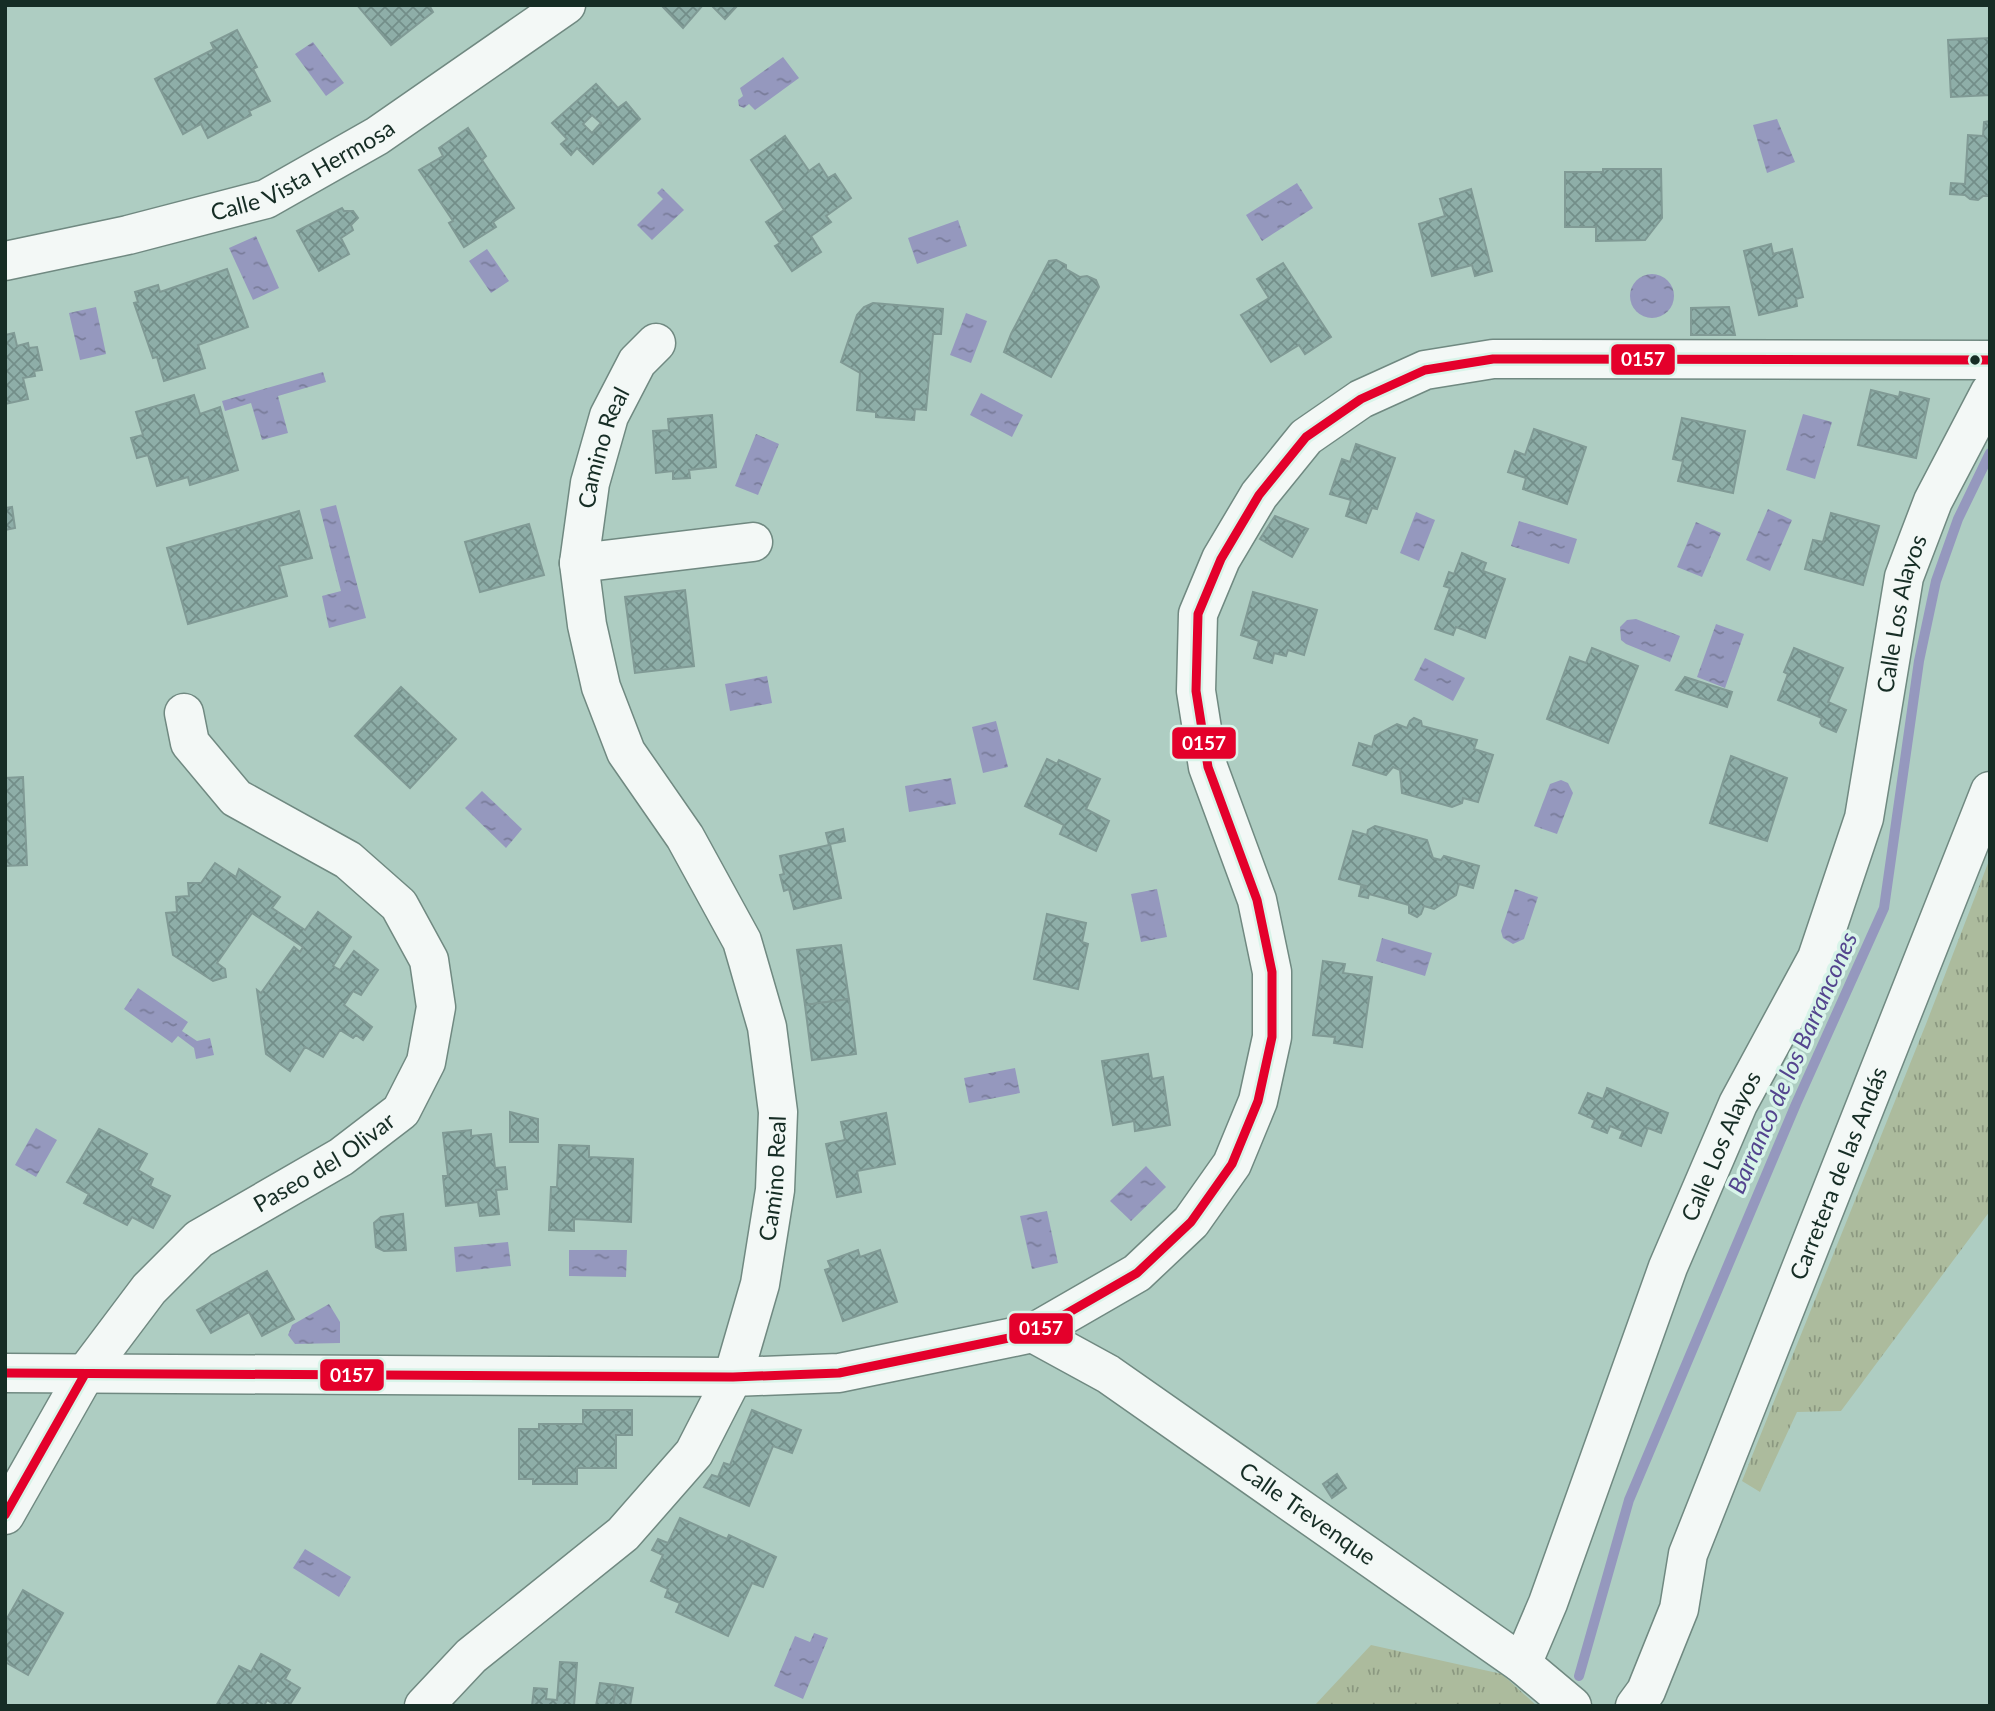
<svg xmlns="http://www.w3.org/2000/svg" width="1995" height="1711" viewBox="0 0 1995 1711" font-family="Lato,sans-serif">
<style>
.grass{fill:url(#grass-tufts)}
.water{fill:url(#water-ripples)}
.lines{fill:none;stroke-linecap:round;stroke-linejoin:round}
.stream{stroke:#9598be;stroke-width:10}
.building{fill:url(#building-cross-hatch);stroke:#809a95;stroke-width:2;fill-rule:evenodd}
.minor-casing{stroke:#708981;stroke-width:41}
.minor{stroke:#f3f8f6;stroke-width:38}
.bus-1-casing{stroke:#d8f4e9;stroke-width:14}
.bus-1{stroke:#e4002b;stroke-width:9}
.bus-dot{fill:#162d25;stroke:#d8f4e9;stroke-width:2.5}
.labels{text-anchor:middle;stroke-width:7;stroke-linejoin:round;paint-order:stroke}
.street-label{font-size:23px;fill:#162d25;stroke:#d8f4e9}
.water-label{font-size:24px;font-style:italic;fill:#53448e;stroke:#d8f4e9}
.line-badge{stroke:#d8f4e9;stroke-width:2.5}
.badge-label{font-size:19px;text-anchor:middle;font-weight:bold;fill:#fff}
</style>
<defs>
<pattern id="grass-tufts" width="24" height="20" patternUnits="userSpaceOnUse" patternTransform="scale(1.75)"><rect width="24" height="20" fill="#acbb9d"/><path d="M3 7l-1-3M5 7V3M7 7l1-3M15 17l-1-3M17 17v-4M19 17l1-3" fill="none" stroke="#8b9880"/></pattern>
<pattern id="water-ripples" width="26" height="14" patternUnits="userSpaceOnUse" patternTransform="scale(1.75)"><rect width="26" height="14" fill="#9598be"/><path d="M2 4q2-2 4 0t4 0M15 11q2-2 4 0t4 0" fill="none" stroke="#797c9a"/></pattern>
<pattern id="building-cross-hatch" width="8" height="8" patternUnits="userSpaceOnUse" patternTransform="scale(1.75)"><rect width="8" height="8" fill="#8eaea8"/><path d="M0 0l8 8M0 8l8-8" fill="none" stroke="#738e89"/></pattern>
</defs>
<rect width="100%" height="100%" fill="#aecdc2"/>
<!-- grass -->
<g class="grass">
<polygon points="1990,858 1990,1211 1841,1411 1797,1412 1760,1492 1742,1481 1926,1024"/>
<polygon points="1371,1645 1502,1674 1537,1706 1314,1706"/>
</g>
<!-- water -->
<g class="water">
<polygon points="313,42 344,83 326,96 295,54"/>
<polygon points="783,57 799,78 755,110 749,104 744,108 739,106 738,100 743,96 740,88"/>
<polygon points="1777,119 1795,162 1767,173 1753,125"/>
<polygon points="1297,183 1313,208 1262,241 1246,215"/>
<polygon points="662,188 684,210 652,240 637,225 663,199 657,193"/>
<polygon points="958,220 967,246 917,264 908,238"/>
<polygon points="256,236 279,288 253,300 229,248"/>
<polygon points="487,249 509,281 491,293 469,261"/>
<circle cx="1652" cy="296" r="22"/>
<polygon points="96,307 106,354 80,360 69,313"/>
<polygon points="966,313 987,321 971,363 950,355"/>
<polygon points="323,372 326,382 278,396 288,433 262,440 251,403 225,411 222,401"/>
<polygon points="981,393 1023,415 1012,437 970,415"/>
<polygon points="1803,414 1832,422 1815,479 1786,470"/>
<polygon points="756,434 779,444 758,495 735,486"/>
<polygon points="336,505 366,618 329,628 322,596 341,591 320,509"/>
<polygon points="1768,509 1792,520 1770,571 1746,560"/>
<polygon points="1416,512 1435,520 1419,561 1400,553"/>
<polygon points="1519,521 1577,539 1569,564 1511,546"/>
<polygon points="1696,522 1721,533 1702,577 1677,567"/>
<polygon points="1636,619 1680,636 1670,662 1626,644 1621,640 1620,627 1627,620"/>
<polygon points="1716,624 1744,634 1725,688 1697,677"/>
<polygon points="1425,658 1465,678 1453,701 1414,680"/>
<polygon points="767,676 772,703 730,711 725,684"/>
<polygon points="996,721 1008,767 983,773 972,727"/>
<polygon points="951,778 956,804 909,812 905,786"/>
<polygon points="1561,780 1568,783 1573,793 1557,834 1534,826 1550,784"/>
<polygon points="482,791 522,829 506,848 465,808"/>
<polygon points="1157,889 1167,937 1141,942 1131,894"/>
<polygon points="1515,889 1538,897 1524,939 1513,944 1503,938 1501,931"/>
<polygon points="1382,938 1432,953 1425,976 1376,961"/>
<polygon points="138,988 188,1022 182,1031 197,1041 210,1038 214,1055 196,1059 194,1048 178,1036 172,1043 124,1009"/>
<polygon points="1015,1068 1020,1093 969,1103 964,1078"/>
<polygon points="36,1128 57,1140 36,1177 15,1165"/>
<polygon points="1146,1166 1166,1187 1131,1221 1110,1201"/>
<polygon points="1047,1211 1058,1263 1032,1269 1020,1216"/>
<polygon points="508,1242 511,1266 456,1272 454,1247"/>
<polygon points="569,1250 627,1250 626,1277 569,1276"/>
<polygon points="329,1304 340,1322 340,1343 295,1344 288,1335 292,1325"/>
<polygon points="305,1549 351,1577 339,1597 293,1568"/>
<polygon points="814,1633 828,1638 803,1699 774,1686 795,1636 810,1642"/>
</g>
<g class="lines">
<!-- stream -->
<polyline class="stream" points="1579,1676 1629,1500 1796,1104 1884,908 1919,661 1936,581 1958,519 1990,453"/>
</g>
<!-- building -->
<g class="building">
<polygon points="357,5 429,5 433,12 391,45"/>
<polygon points="661,5 703,5 683,28"/>
<polygon points="711,5 738,5 725,19"/>
<polygon points="237,30 257,67 253,69 270,101 249,111 251,115 208,138 201,124 183,134 155,79 214,49 211,43"/>
<polygon points="1990,38 1990,95 1951,97 1948,40"/>
<path d="M596 84 618 108 626 102 640 119 593 164 577 148 571 155 561 144 567 139 552 123ZM592 115 601 123 592 133 583 124Z"/>
<polygon points="1990,121 1990,196 1983,196 1978,200 1970,199 1965,195 1950,194 1951,183 1965,184 1968,135 1983,136 1984,122"/>
<polygon points="468,128 486,156 482,160 514,208 493,222 496,227 464,247 449,223 453,221 419,170 443,156 439,148"/>
<polygon points="785,136 809,171 819,164 828,178 835,174 851,198 826,216 831,222 811,236 821,252 792,271 775,246 780,243 766,222 784,210 751,160"/>
<polygon points="1603,169 1661,169 1662,218 1645,240 1596,241 1596,227 1565,227 1565,172 1603,172"/>
<polygon points="1471,189 1492,271 1475,276 1472,265 1432,276 1419,224 1445,216 1440,199"/>
<polygon points="342,208 344,211 353,211 358,218 351,225 353,230 341,238 349,254 319,271 297,231"/>
<polygon points="1771,244 1773,254 1792,249 1803,297 1796,299 1797,306 1759,315 1744,251"/>
<polygon points="1056,260 1066,265 1066,269 1080,277 1087,276 1096,280 1099,287 1051,377 1004,352 1011,334 1049,261"/>
<polygon points="1283,263 1331,337 1305,354 1299,345 1271,362 1241,315 1269,298 1257,279"/>
<polygon points="227,269 248,327 198,345 205,368 164,381 157,357 153,358 134,303 138,302 135,292 158,285 160,292"/>
<polygon points="873,303 943,309 941,334 933,334 926,410 915,409 914,420 876,417 876,412 857,410 860,373 841,362 857,315 864,307"/>
<polygon points="1729,307 1735,335 1691,335 1691,308"/>
<polygon points="14,333 17,346 28,343 29,348 37,347 42,370 34,371 35,376 23,378 28,399 5,404 5,335"/>
<polygon points="1871,390 1899,397 1900,392 1929,399 1916,458 1858,445"/>
<polygon points="194,395 200,414 220,407 238,470 190,485 188,477 157,486 148,455 137,458 131,438 143,435 136,412"/>
<polygon points="712,415 716,467 689,470 690,478 673,479 673,471 656,473 653,431 669,430 668,419"/>
<polygon points="1682,418 1745,431 1733,493 1678,481 1683,461 1673,459"/>
<polygon points="1534,429 1586,447 1567,504 1523,489 1526,478 1508,472 1515,451 1525,455"/>
<polygon points="1356,444 1395,458 1377,509 1372,508 1366,523 1346,516 1351,500 1330,494 1342,459 1350,462"/>
<polygon points="12,507 15,528 5,530 5,508"/>
<polygon points="299,511 312,558 279,566 287,596 188,624 167,548"/>
<polygon points="1831,513 1879,526 1863,585 1805,569 1813,540 1823,542"/>
<polygon points="1275,516 1308,529 1292,557 1260,539"/>
<polygon points="529,524 544,575 480,592 465,542"/>
<polygon points="1462,553 1486,563 1483,571 1505,579 1485,638 1456,627 1453,635 1435,629 1450,588 1444,586 1449,572 1454,574"/>
<polygon points="685,590 694,666 635,673 625,597"/>
<polygon points="1253,592 1317,610 1304,655 1288,650 1286,656 1274,653 1272,663 1254,658 1259,641 1241,635"/>
<polygon points="1592,648 1638,666 1608,743 1547,719 1570,657 1586,663"/>
<polygon points="1794,648 1843,668 1828,702 1846,710 1836,732 1822,726 1820,723 1822,718 1778,700 1788,674 1784,672"/>
<polygon points="1685,677 1732,692 1727,707 1676,690"/>
<polygon points="401,687 456,739 410,788 355,736"/>
<polygon points="1414,718 1421,721 1422,726 1477,740 1474,749 1493,755 1478,802 1463,798 1462,803 1452,807 1402,793 1400,770 1393,767 1386,775 1353,765 1359,743 1372,747 1375,736 1397,724 1407,728 1410,721"/>
<polygon points="1731,756 1787,778 1767,841 1710,823"/>
<polygon points="1047,759 1057,764 1059,760 1100,779 1086,809 1109,821 1096,851 1060,834 1064,825 1025,806"/>
<polygon points="23,777 27,865 5,866 5,778"/>
<polygon points="1375,826 1427,840 1433,858 1441,860 1444,856 1479,866 1473,888 1459,884 1456,895 1434,909 1424,906 1421,914 1417,917 1409,913 1409,905 1369,894 1368,898 1359,896 1361,887 1366,888 1366,886 1339,879 1353,831 1367,835 1368,830"/>
<polygon points="843,829 845,841 830,844 841,898 794,909 789,889 784,891 780,875 784,874 780,856 829,845 826,833"/>
<polygon points="215,863 236,877 239,869 280,897 272,908 305,930 318,912 351,937 333,966 340,970 354,951 378,970 361,995 353,991 344,1005 372,1027 363,1040 356,1035 353,1038 340,1030 323,1057 305,1047 290,1071 266,1054 257,990 261,993 294,947 300,952 303,947 252,913 217,963 225,969 226,977 213,981 173,955 166,913 177,912 176,897 189,896 188,883 201,883"/>
<polygon points="1047,914 1086,923 1082,942 1088,944 1078,989 1034,979"/>
<polygon points="841,945 849,999 805,1005 797,950"/>
<polygon points="1323,961 1345,964 1343,973 1372,977 1362,1047 1334,1043 1335,1037 1313,1035"/>
<polygon points="849,999 856,1054 812,1060 805,1005"/>
<polygon points="1148,1054 1152,1079 1163,1077 1170,1125 1135,1131 1134,1121 1113,1125 1102,1061"/>
<polygon points="1607,1088 1668,1113 1661,1133 1648,1128 1641,1146 1620,1138 1623,1131 1610,1126 1607,1133 1592,1127 1595,1120 1579,1113 1588,1093 1603,1099"/>
<polygon points="510,1112 538,1119 538,1142 510,1142"/>
<polygon points="886,1113 895,1164 857,1171 861,1192 837,1197 826,1144 845,1140 841,1122"/>
<polygon points="99,1129 147,1154 138,1170 153,1179 150,1186 170,1196 153,1228 132,1217 127,1225 84,1203 89,1194 67,1182"/>
<polygon points="471,1130 471,1136 491,1134 495,1168 505,1167 507,1189 496,1190 499,1214 480,1216 478,1202 446,1206 443,1176 448,1176 443,1133"/>
<polygon points="559,1145 589,1146 589,1157 633,1159 631,1222 574,1219 574,1231 549,1230 551,1187 557,1187"/>
<polygon points="403,1214 406,1250 384,1251 376,1247 374,1223 381,1217"/>
<polygon points="858,1250 860,1257 880,1250 897,1302 843,1321 825,1270 831,1268 828,1261"/>
<polygon points="267,1271 294,1319 262,1336 249,1312 211,1333 197,1310"/>
<polygon points="583,1410 632,1410 632,1435 616,1435 616,1468 577,1468 577,1484 533,1484 533,1479 519,1479 519,1429 539,1429 539,1424 583,1424"/>
<polygon points="752,1410 801,1430 792,1453 773,1446 749,1506 704,1487 712,1475 718,1477 724,1463 730,1465"/>
<polygon points="1337,1474 1346,1488 1332,1498 1323,1484"/>
<polygon points="680,1518 727,1539 729,1535 776,1557 763,1587 752,1583 728,1636 676,1612 680,1603 665,1597 668,1589 651,1581 663,1555 652,1550 658,1539 668,1543"/>
<polygon points="23,1590 63,1613 28,1675 5,1662 5,1622"/>
<polygon points="261,1654 290,1670 285,1679 300,1688 289,1706 276,1706 267,1700 264,1706 216,1706 239,1666 251,1672"/>
<polygon points="560,1662 577,1663 574,1706 532,1706 534,1688 547,1689 546,1699 557,1700"/>
<polygon points="600,1683 616,1685 613,1706 596,1706"/>
<polygon points="616,1685 633,1688 630,1706 613,1706"/>
</g>
<g class="lines">
<!-- minor casing -->
<g class="minor-casing">
<g id="minor">
<path id="s1" d="M5 261 128 235 266 199 377 136 566 5"/>
<polyline points="579,563 753,542"/>
<path id="s2" d="M1033 1333 1108 1374 1522 1664 1572 1706"/>
<polyline points="5,1373 733,1377 839,1373 1033,1333 1137,1273 1191,1222 1232,1164 1258,1101 1272,1037 1272,972 1257,900 1208,767 1196,691 1198,614 1221,559 1259,495 1306,437 1361,399 1425,370 1493,359 1990,360"/>
<path id="s3" d="M5 1515 85 1374 149 1289 199 1239 341 1157 401 1111 426 1062 436 1007 429 960 399 905 348 860 236 798 190 743 184 713"/>
<path id="s4" d="M1522 1664 1548 1603 1668 1267 1738 1104 1817 958 1864 818 1904 577 1933 501 1990 392"/>
<path id="s5" d="M424 1706 471 1656 623 1534 694 1453 733 1377 760 1284 775 1190 778 1112 767 1027 742 941 685 837 626 752 601 687 587 625 579 563 590 483 609 416 637 362 656 343"/>
<path id="s6" d="M1635 1706 1646 1691 1679 1609 1688 1554 1990 791"/>
</g>
</g>
<!-- minor -->
<use href="#minor" class="minor"/>
<!-- bus-1 casing -->
<g class="bus-1-casing">
<g id="bus-1">
<polyline points="5,1373 733,1377 839,1373 1033,1333 1137,1273 1191,1222 1232,1164 1258,1101 1272,1037 1272,972 1257,900 1208,767 1196,691 1198,614 1221,559 1259,495 1306,437 1361,399 1425,370 1493,359 1990,360"/>
<polyline points="5,1515 85,1374"/>
</g>
</g>
<!-- bus-1 -->
<use href="#bus-1" class="bus-1"/>
</g>
<!-- markers -->
<circle class="bus-dot" cx="1975" cy="360" r="6"/>
<g class="labels">
<!-- street labels -->
<g class="street-label">
<text dy="8" stroke="none"><textPath href="#s1" startOffset="313">Calle Vista Hermosa</textPath></text>
<text dy="8" stroke="none"><textPath href="#s5" startOffset="1438">Camino Real</textPath></text>
<text dy="8" stroke="none"><textPath href="#s4" startOffset="1122">Calle Los Alayos</textPath></text>
<text dy="8" stroke="none"><textPath href="#s4" startOffset="555">Calle Los Alayos</textPath></text>
<text dy="8" stroke="none"><textPath href="#s3" startOffset="486">Paseo del Olivar</textPath></text>
<text dy="8" stroke="none"><textPath href="#s6" startOffset="572">Carretera de las Andás</textPath></text>
<text dy="8" stroke="none"><textPath href="#s5" startOffset="660">Camino Real</textPath></text>
<text dy="8" stroke="none"><textPath href="#s2" startOffset="329">Calle Trevenque</textPath></text>
</g>
<!-- water labels -->
<g class="water-label">
<text transform="translate(1793 1063) rotate(-66)" y="8">Barranco de los Barrancones</text>
</g>
</g>
<g class="line-badge">
<rect x="1610" y="343" width="66" height="33" rx="7" fill="#e4002b"/>
<rect x="1171" y="726" width="66" height="34" rx="7" fill="#e4002b"/>
<rect x="1008" y="1312" width="66" height="33" rx="7" fill="#e4002b"/>
<rect x="319" y="1358" width="66" height="34" rx="7" fill="#e4002b"/>
</g>
<g class="badge-label">
<text x="1643" y="366">0157</text>
<text x="1204" y="750">0157</text>
<text x="1041" y="1335">0157</text>
<text x="352" y="1382">0157</text>
</g>
<!-- border -->
<rect width="1995" height="1711" fill="none" stroke="#162d25" stroke-width="14"/>
</svg>
